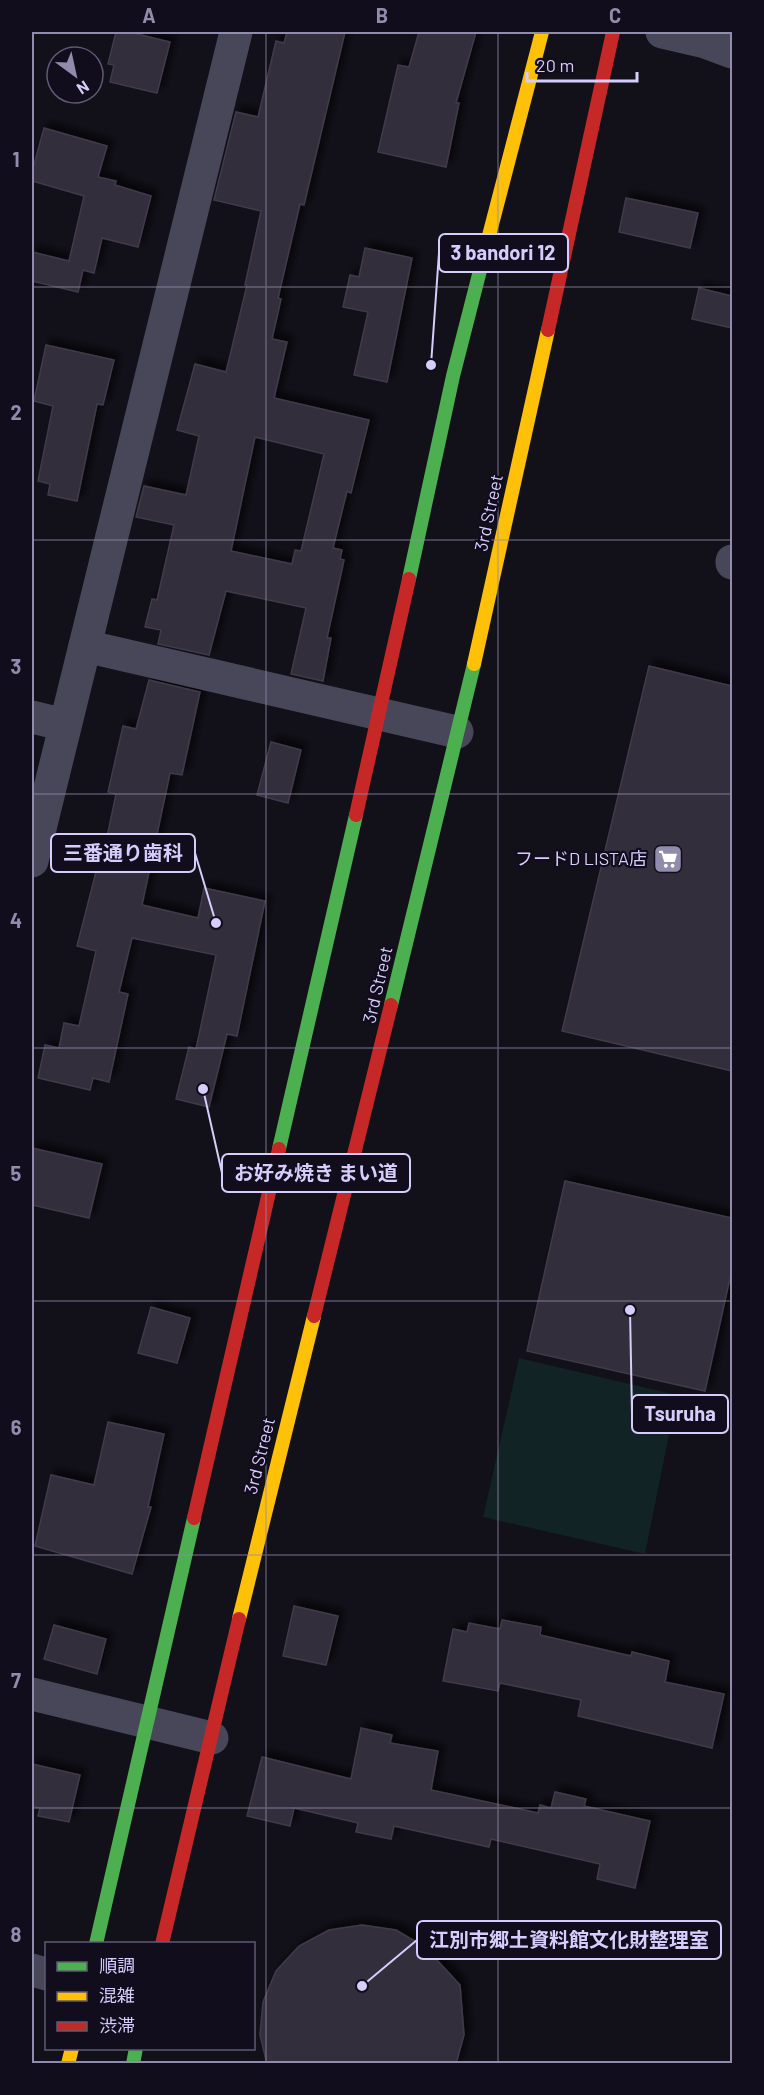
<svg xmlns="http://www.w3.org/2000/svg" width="764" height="2095" viewBox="0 0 764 2095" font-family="Barlow,'Noto Sans JP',sans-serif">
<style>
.green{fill:#112324}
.building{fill:#312e3b;stroke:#403b4c;stroke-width:1.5;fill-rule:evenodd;filter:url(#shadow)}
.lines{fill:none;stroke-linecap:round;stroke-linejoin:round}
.street{stroke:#484659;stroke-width:33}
.fast{stroke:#4caf50;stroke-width:14}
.slow{stroke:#ffc107;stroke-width:14}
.jam{stroke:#c62828;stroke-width:14}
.grid{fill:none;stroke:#918bac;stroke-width:1.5;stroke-opacity:0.55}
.labels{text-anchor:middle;stroke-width:4.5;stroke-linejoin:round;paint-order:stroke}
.street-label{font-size:18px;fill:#d5cdfb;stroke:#110d1c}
.poi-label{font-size:18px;fill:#d5cdfb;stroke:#110d1c;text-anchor:end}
.leader{fill:none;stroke:#d5cdfb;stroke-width:2}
.callout-dot{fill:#d5cdfb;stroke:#110d1c;stroke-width:2}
.callout{fill:#110d1c;stroke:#d5cdfb;stroke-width:2}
.callout-label{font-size:20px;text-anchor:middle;font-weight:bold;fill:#d5cdfb}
.neatline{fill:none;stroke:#918bac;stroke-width:2}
.grid-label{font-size:20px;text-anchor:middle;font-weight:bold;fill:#918bac}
</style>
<defs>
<filter id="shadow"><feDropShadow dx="5.5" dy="-5.5" stdDeviation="3" flood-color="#0009"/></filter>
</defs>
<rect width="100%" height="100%" fill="#121018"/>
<!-- green -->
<polygon class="green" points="519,1358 677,1395 645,1554 483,1517"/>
<!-- building -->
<g class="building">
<polygon points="116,32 129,32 170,42 157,93 110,82 114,65 108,64"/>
<path d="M287 32H345L304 205 300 204 278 298 281 299 272 339 287 342 274 398 369 420 351 493 347 491 333 548 342 550 340 559 344 560 327 638H331L323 681 291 674 306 608 226 591 209 655 158 644 161 630 145 627 152 599 157 600 174 525 136 517 144 486 186 495 199 436 177 430 195 364 226 372 247 285H245L261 211 214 200 236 112 258 117 276 41 284 43ZM255 437 324 454 301 551 295 550 292 564 231 551Z"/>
<polygon points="419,32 476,32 456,103 459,103 446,167 378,152 398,65 409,67"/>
<polygon points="44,128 107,146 98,177 116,181 115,185 151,196 138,247 102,238 94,273 83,270 78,292 32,281 32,252 69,261 84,196 32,181 32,172"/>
<polygon points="626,198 698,213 690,248 619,232"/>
<polygon points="365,248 412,258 387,382 354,375 368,312 343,307 350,275 359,277"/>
<polygon points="699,288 732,296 732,328 692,319"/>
<polygon points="46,345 114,360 103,405 97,404 77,501 48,495 50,484 38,481 53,406 34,401"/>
<polygon points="649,666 732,686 732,1071 562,1031"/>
<polygon points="149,680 200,692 182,775 170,773 142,905 198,918 204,888 265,901 237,1036 227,1034 209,1107 176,1099 189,1047 196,1049 216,955 132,938 119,992 128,994 109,1082 93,1078 90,1090 38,1078 45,1045 59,1048 64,1023 79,1026 96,951 77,946 99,860 102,861 116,794 108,792 123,726 136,729"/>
<polygon points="271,742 301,750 288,803 257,795"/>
<polygon points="32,1148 102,1164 89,1218 32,1205"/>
<polygon points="565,1181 732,1218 732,1269 705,1391 527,1351"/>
<polygon points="151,1307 190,1318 177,1363 138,1353"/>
<polygon points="108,1422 164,1434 148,1507 151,1507 132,1574 35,1546 51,1475 94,1485"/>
<polygon points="294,1606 338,1616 326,1665 283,1656"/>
<polygon points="502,1620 541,1627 540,1635 631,1656 632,1652 669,1661 665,1682 724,1694 712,1748 578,1716 581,1700 500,1683 498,1691 443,1681 453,1629 467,1632 469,1623 500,1629"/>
<polygon points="54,1625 106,1639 97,1674 44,1659"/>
<polygon points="361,1728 392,1735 390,1743 438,1751 431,1790 538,1813 540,1805 551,1808 555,1792 586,1799 584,1806 650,1821 635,1888 597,1879 600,1864 491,1839 489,1847 394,1826 391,1839 356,1832 358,1823 294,1808 290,1826 247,1816 262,1757 351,1779"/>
<polygon points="32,1764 80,1775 69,1822 38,1816 40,1808 32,1806"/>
<polygon points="362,1925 396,1930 425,1947 460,1985 464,2035 456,2064 267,2064 260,2035 263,2002 276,1971 299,1946 329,1930"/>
</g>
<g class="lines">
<!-- street -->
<g class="street">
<polyline points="662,32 705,42 732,52"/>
<polyline points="732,561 732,563"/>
<polyline points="85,646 457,732"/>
<polyline points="32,717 65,725"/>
<polyline points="32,861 236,32"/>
<polyline points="32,1694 212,1738"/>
<polyline points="32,1970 46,1974"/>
</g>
<!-- fast -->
<g class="fast">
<polyline points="409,579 453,376 485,251"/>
<polyline points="391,1005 474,664"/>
<polyline points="279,1149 356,815"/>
<polyline points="96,1944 194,1518"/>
<polyline points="133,2064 136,2048"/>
</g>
<!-- slow -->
<g class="slow">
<polyline points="485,251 542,32"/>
<polyline points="474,664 548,330"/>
<polyline points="239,1619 314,1316"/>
<polyline points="68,2064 72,2048"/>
</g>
<!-- jam -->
<g class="jam">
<polyline points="548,330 613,32"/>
<polyline points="356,815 409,579"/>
<polyline points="314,1316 391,1005"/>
<polyline points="194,1518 279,1149"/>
<polyline points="162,1944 239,1619"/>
</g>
</g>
<!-- grid -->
<path class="grid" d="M266 32V2064M498 32V2064M32 287H732M32 540H732M32 794H732M32 1048H732M32 1301H732M32 1555H732M32 1808H732"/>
<!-- icons -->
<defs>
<g id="supermarket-square" transform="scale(1.5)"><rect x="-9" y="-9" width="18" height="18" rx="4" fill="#918bac" stroke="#110d1c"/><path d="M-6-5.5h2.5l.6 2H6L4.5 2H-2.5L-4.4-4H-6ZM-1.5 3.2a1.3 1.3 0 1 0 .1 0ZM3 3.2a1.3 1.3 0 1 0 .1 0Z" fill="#fff"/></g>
</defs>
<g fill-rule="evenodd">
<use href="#supermarket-square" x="668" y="859"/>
</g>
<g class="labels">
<!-- street labels -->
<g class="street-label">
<text transform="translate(489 513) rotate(-78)" y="6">3rd Street</text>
<text transform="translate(378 985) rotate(-77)" y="6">3rd Street</text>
<text transform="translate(260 1456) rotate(-76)" y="6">3rd Street</text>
</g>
<!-- poi labels -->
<g class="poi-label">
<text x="647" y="865">フードD LISTA店</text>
</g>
</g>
<!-- callouts -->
<path class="leader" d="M431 365L439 253M216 923L195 853M203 1089L222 1173M630 1310L632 1414M362 1986L417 1940"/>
<g class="callout-dot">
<circle cx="431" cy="365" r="6"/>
<circle cx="216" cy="923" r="6"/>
<circle cx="203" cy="1089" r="6"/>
<circle cx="630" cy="1310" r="6"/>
<circle cx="362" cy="1986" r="6"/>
</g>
<g class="callout">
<rect x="439" y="234" width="129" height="38" rx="6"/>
<rect x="51" y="834" width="144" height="38" rx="6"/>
<rect x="222" y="1154" width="188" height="38" rx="6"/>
<rect x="632" y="1395" width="96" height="38" rx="6"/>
<rect x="417" y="1921" width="304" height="38" rx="6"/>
</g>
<g class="callout-label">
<text x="503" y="260">3 bandori 12</text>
<text x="123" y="860">三番通り歯科</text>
<text x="316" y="1180">お好み焼き まい道</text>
<text x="680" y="1421">Tsuruha</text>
<text x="569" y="1947">江別市郷土資料館文化財整理室</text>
</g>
<!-- border -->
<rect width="764" height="2095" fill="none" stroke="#110d1c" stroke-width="66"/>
<!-- legend -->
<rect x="45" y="1942" width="210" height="108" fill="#110d1c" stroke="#5f5a75" stroke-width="1.5"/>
<rect x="57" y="1962" width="30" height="9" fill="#4caf50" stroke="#5f5a75" stroke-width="1.5"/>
<text x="99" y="1972" font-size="18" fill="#d5cdfb">順調</text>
<rect x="57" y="1992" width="30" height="9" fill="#ffc107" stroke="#5f5a75" stroke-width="1.5"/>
<text x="99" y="2002" font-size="18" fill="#d5cdfb">混雑</text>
<rect x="57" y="2022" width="30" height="9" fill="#c62828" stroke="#5f5a75" stroke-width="1.5"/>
<text x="99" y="2032" font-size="18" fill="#d5cdfb">渋滞</text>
<!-- north arrow -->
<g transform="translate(75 75) rotate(147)"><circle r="28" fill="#110d1c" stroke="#5f5a75" stroke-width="1.5"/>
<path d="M0-4.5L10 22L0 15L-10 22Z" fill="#918bac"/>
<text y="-9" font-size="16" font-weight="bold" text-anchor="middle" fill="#d5cdfb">N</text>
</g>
<!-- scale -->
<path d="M527 72v9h110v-9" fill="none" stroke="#d5cdfb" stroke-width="3"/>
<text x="536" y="72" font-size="18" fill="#d5cdfb" stroke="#110d1c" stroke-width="4.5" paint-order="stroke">20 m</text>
<rect x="33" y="33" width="698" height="2029" class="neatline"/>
<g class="grid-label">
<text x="149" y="23">A</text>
<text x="382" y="23">B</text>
<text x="615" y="23">C</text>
<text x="16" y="167">1</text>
<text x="16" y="420">2</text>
<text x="16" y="674">3</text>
<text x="16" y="928">4</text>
<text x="16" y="1181">5</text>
<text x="16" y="1435">6</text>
<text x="16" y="1688">7</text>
<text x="16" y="1942">8</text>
</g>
</svg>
